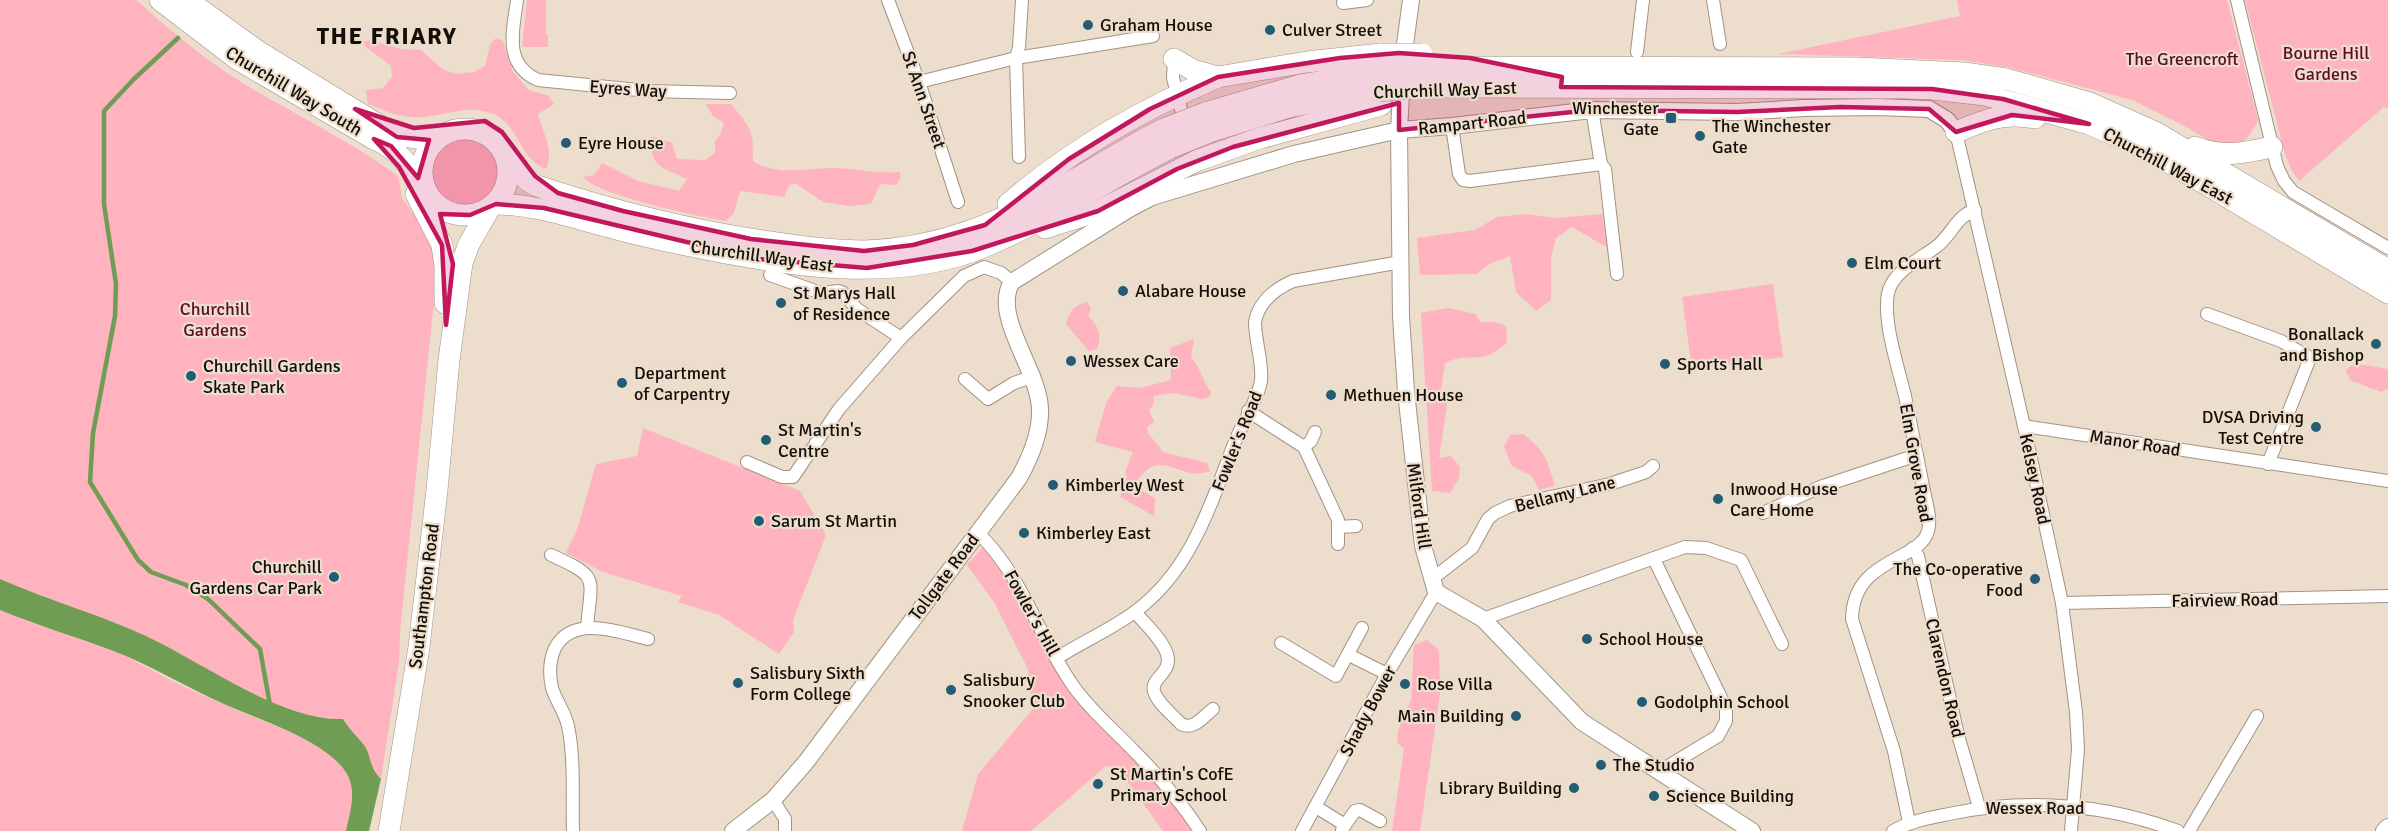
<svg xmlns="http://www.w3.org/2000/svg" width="2388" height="831" viewBox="0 0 2388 831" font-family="Signika,sans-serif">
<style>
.green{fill:#feb3bf}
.water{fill:#6f9d53}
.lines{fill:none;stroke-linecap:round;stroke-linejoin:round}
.stream{stroke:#6f9d53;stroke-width:4.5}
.street-casing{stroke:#a19383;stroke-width:14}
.secondary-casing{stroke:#a19383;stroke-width:18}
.highway-casing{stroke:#a19383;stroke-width:22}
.street{stroke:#fff;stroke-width:12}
.secondary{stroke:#fff;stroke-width:16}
.highway{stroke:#fff;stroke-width:21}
.highway-bridge-casing{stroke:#a19383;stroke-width:22;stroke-linecap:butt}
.highway-bridge{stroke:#fff;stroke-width:21}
.marked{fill:#c2185b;fill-opacity:0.2;stroke:#c2185b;stroke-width:4.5;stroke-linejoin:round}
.poi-dot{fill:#225d75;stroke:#ecddcc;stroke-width:2}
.labels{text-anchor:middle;stroke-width:4.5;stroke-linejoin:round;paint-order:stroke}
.poi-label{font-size:18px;fill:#130e08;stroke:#ecddcc;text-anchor:start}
.park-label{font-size:18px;fill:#5e0b26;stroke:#ecddcc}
.street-label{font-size:18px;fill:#130e08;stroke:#ecddcc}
.district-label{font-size:24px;font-weight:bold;letter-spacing:1.5px;fill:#130e08;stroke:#ecddcc}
</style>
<rect width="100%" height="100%" fill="#ecddcc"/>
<!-- green -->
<g class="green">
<path d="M0 0H136C169 29 203 58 241 82 293 114 349 140 398 176L402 198 421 224 433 249 437 271 400 632 399 662 381 779C368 766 372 756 364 745 357 736 349 729 343 719 281 721 202 663 146 636 98 614 48 600 0 579Z"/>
<polygon points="527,0 546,0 546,34 548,34 548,47 522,47"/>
<path d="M1957 0H2227L2258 120C2248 140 2245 142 2225 150L2185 126 2132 100 2007 67 1963 60 1778 54 1960 16Z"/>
<polygon points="2245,0 2388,0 2388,109 2384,107 2299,181 2291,169 2285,154"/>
<path d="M496 38 503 41 513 72 529 90 549 96 554 104 538 114C542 133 555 149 546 169 521 161 518 123 493 114 463 102 442 119 412 117 398 117 381 109 368 104L366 90 383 88 392 77 391 66 365 46 364 42 368 40 401 49 421 50 442 69 456 74 475 72 485 66 490 45Z"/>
<path d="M706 104H731C739 114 749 124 752 137 754 145 751 153 754 162 781 177 808 167 837 168 858 169 878 174 899 172L901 176 897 185 880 184 871 204 848 206 823 202 795 183 789 186 784 197 740 191 734 213 726 221C700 217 597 195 583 177L594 175 602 163 638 181 679 191 687 179C660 166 651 169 651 136L672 143 677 159 705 160 715 153V141L720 135 724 123 713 116Z"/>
<circle cx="465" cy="172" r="38"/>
<polygon points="1525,214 1556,218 1602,214 1608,248 1572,227 1556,238 1551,257 1551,300 1536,311 1516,292 1510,256 1489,264 1476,274 1420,275 1417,238 1475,230 1497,217"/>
<polygon points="1773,284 1783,357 1692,369 1682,297"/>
<path d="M1087 302 1091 309 1088 316C1099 327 1102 334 1097 349L1089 351 1066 324C1070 311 1074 305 1087 302Z"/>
<path d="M1448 308 1475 314 1481 322H1496L1506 326 1507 342C1482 368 1469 350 1445 363L1441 389 1447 405 1439 458 1451 456 1460 467 1459 478 1450 493 1432 491 1421 313Z"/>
<path d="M1194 339 1191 358C1203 370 1200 378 1211 392L1209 397 1203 399 1173 393 1154 396 1153 406 1149 410 1154 422 1147 427 1148 433 1163 452 1207 463 1210 471C1180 483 1161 444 1136 482L1142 491 1155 498 1154 516 1120 497 1127 477 1125 472 1133 452 1095 442 1106 403 1117 386 1140 388 1171 380 1170 348Z"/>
<polygon points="2352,365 2365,365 2388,369 2388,389 2381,392 2350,380 2346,370"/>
<polygon points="643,428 800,491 826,535 793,620 794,632 779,654 719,615 678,602 682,596 603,572 566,553 577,530 596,464 637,456"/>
<path d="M1523 434C1545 451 1547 459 1555 486L1539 490 1532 476 1512 466 1504 447 1510 435Z"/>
<polygon points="983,547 991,551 1000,562 1069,688 1148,772 1195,831 1163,831 1117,767 1106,766 1031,831 962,831 978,774 1033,709 1028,669 994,602 967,565"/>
<path d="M0 610C36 625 74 636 111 650 134 659 154 672 176 683 195 692 215 700 234 709 268 724 328 741 347 774 357 792 350 812 346 831H0Z"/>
<polygon points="1427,640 1439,650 1440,693 1420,831 1392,831 1404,749 1397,742 1398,731 1411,700 1414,645"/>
</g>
<!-- water -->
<path class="water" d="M0 579C48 600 98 614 146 636 202 662 281 721 343 719 349 729 357 736 364 745 372 756 368 766 381 779L369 831H346C350 812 357 792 347 774 328 741 260 720 226 705 187 688 151 665 111 650 74 636 36 625 0 610Z"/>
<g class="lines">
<!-- stream -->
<polyline class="stream" points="178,38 134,79 104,111 104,204 116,284 115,316 93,433 90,482 138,560 151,572 186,585 208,599 260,649 270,705"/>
<!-- street casing -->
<g class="street-casing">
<g id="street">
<path d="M517 0C513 31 503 64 538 80L648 91 730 93"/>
<polyline points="888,0 919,82 958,202"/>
<polyline points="1713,0 1720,44"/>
<polyline points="2237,0 2277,166 2284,181 2293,192 2388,248"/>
<polyline points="1343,3 1367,0"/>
<polyline points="1637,52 1643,0"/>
<polyline points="1174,59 1173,78 1185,125"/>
<polyline points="919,82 1016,58 1153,36"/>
<polyline points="1452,126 1459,174 1463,180 1470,181 1601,164 1592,110"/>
<polyline points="1956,132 2024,426 2062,603 2076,712 2078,749 2071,831"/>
<polyline points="1019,157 1016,58 1019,47 1022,0"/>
<polyline points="1601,164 1605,169 1617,274"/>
<polyline points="770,275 821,293 838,291 842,292 857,309 901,338"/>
<polyline points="2207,314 2281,341 2310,358 2268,464"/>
<polyline points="965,379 988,399 1014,383 1034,376"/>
<polyline points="1248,411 1304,447 1338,520 1338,544"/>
<polyline points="2024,426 2388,481"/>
<polyline points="1304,447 1311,441 1315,432"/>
<polyline points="747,462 782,477 793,477 839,409 901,338 964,276 984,267 1001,273 1012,282"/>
<polyline points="1763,513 1820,487 1917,455"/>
<polyline points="1338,527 1356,526"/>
<path d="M977 532C1023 575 1038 637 1074 687 1091 711 1113 729 1133 750 1158 775 1181 802 1200 831"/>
<polyline points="1913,548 1918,556 1958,735 1979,807"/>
<path d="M551 555C601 578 591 576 587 628"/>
<polyline points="1654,559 1726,708 1726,721 1718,736 1660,771"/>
<polyline points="1432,579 1472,548 1488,519 1495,513 1510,506 1610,484 1646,472 1653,466"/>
<polyline points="2062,603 2388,596"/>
<path d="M1135 612C1145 624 1162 639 1167 654 1173 673 1150 678 1154 691 1157 703 1173 715 1181 724 1193 731 1204 716 1213 709"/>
<polyline points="1483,619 1685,547 1706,548 1741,560 1782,644"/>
<polyline points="1281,643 1336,676 1362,628"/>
<polyline points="1349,655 1387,674"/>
<path d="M1057 658C1082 642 1112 629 1136 611 1191 570 1210 506 1234 444 1241 425 1258 400 1261 381 1263 362 1255 341 1255 322 1259 301 1275 289 1293 281L1401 262"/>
<polyline points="773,800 785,819 785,831"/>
<polyline points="1316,807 1345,825 1342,830"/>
<path d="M1909 822 1894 751 1852 619C1853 557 1920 562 1928 531 1932 517 1925 499 1923 486 1917 456 1911 426 1905 396 1899 369 1878 309 1891 285 1900 268 1921 258 1936 247 1952 235 1956 216 1975 210"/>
<polyline points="1345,825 1355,811 1360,810 1380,821"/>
<path d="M573 831C572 797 575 760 568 726 565 712 556 701 552 688 549 674 549 661 555 648 573 614 619 632 648 639"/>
<polyline points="1302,831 1387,674 1436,592"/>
<path d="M1893 831C1911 821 1929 818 1949 814 2026 798 2104 804 2178 831"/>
<polyline points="2189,831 2257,716"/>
</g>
</g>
<!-- secondary casing -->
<g class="secondary-casing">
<g id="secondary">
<polyline points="1411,0 1403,59 1399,130 1401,316 1406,392 1423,546 1436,592 1483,619 1582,722 1752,831"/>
<path d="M733 831 773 800 806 762 1019 478C1030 458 1041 433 1040 409 1039 370 991 315 1012 282L1129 209 1152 197 1294 154 1399 130 1452 126 1592 110 1737 112 1804 108 1879 107 1929 109 1947 120 1956 132"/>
<polyline points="2384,831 2388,827"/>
</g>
</g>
<!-- highway casing -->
<g class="highway-casing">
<g id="highway">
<path d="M160 0 237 59 374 139C399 149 407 165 424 185"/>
<path d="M187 0 259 52 382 127C401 137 416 140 437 138"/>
<polyline points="1174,59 1193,70 1218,77 1307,62 1381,54"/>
<polyline points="1423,67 1857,68 1964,73 2006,79 2090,103 2155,132 2388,270"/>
<polyline points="1423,87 1901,88 1932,89 1985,95 2089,124 2131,142 2177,167 2388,293"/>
<polyline points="1205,113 1300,85 1377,72"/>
<circle cx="465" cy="172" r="43"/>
<polyline points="1212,131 1289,107 1379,91"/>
<path d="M1956 132C1985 120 2003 112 2035 118"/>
<path d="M2195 147C2225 158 2242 153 2272 147"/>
<path d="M507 160 528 181 537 186C613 211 691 231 770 242 802 247 833 251 865 251 899 250 935 243 967 232 1037 208 1098 162 1164 129"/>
<polyline points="416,194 442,245 445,266 445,303"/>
<path d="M496 204C537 205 564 215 602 225 631 233 661 240 691 246 784 265 895 285 986 246 1050 219 1108 179 1170 148"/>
<path d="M1008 204C1069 151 1143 109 1218 77"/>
<polyline points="1045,228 1098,211 1196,161 1260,138 1381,105"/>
<polyline points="389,831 419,647 437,490 449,360 462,263 469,244 488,211"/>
</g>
</g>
<!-- street -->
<use href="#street" class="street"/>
<!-- secondary -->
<use href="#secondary" class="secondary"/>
<!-- highway -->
<use href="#highway" class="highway"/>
<!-- highway-bridge casing -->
<g class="highway-bridge-casing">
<g id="highway-bridge">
<polyline points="1381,54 1422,54"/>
<polyline points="1377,72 1423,67"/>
<polyline points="1379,91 1423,87"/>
<polyline points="1164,129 1205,113"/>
<polyline points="1170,148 1212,131"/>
</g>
</g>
<!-- highway-bridge -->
<use href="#highway-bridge" class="highway-bridge"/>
</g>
<!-- marked area -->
<path class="marked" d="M1399 53 1470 58 1562 77 1561 87 1932 89 2003 99 2089 124 2012 115 1956 132 1929 109 1840 107 1737 112 1592 110 1399 130V103L1233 147 1177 169 1098 211 972 251 867 268 758 259 544 208 496 204 470 215 440 214 453 264 446 325 442 245 399 167 374 139 391 146 418 178 429 140 397 137 355 109 414 128 485 121 502 132 535 176 558 193 623 211 751 239 864 251 913 245 985 225 1069 159 1150 109 1218 77 1340 58Z"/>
<!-- markers -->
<g class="poi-dot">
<circle cx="1088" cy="25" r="6"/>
<circle cx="1270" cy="30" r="6"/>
<rect x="1665" y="112" width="12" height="12" rx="3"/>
<circle cx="1700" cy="136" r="6"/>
<circle cx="566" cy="143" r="6"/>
<circle cx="1852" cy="263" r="6"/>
<circle cx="1123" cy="291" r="6"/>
<circle cx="781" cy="303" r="6"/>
<circle cx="2376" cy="344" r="6"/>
<circle cx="1071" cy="361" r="6"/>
<circle cx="1665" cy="364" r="6"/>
<circle cx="191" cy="376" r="6"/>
<circle cx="622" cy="383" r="6"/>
<circle cx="1331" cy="395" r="6"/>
<circle cx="2316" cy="427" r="6"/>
<circle cx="766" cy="440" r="6"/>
<circle cx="1053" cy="485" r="6"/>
<circle cx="1718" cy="499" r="6"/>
<circle cx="759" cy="521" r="6"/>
<circle cx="1024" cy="533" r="6"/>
<circle cx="334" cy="577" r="6"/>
<circle cx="2035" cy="579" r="6"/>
<circle cx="1587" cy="639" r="6"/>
<circle cx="738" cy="683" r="6"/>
<circle cx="1405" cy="684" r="6"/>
<circle cx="951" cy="690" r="6"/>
<circle cx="1642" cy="702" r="6"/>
<circle cx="1516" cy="716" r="6"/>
<circle cx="1601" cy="765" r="6"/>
<circle cx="1098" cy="784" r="6"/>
<circle cx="1574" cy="788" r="6"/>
<circle cx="1654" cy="796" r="6"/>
</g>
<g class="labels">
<!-- poi labels -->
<g class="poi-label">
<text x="1100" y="31">Graham House</text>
<text x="1282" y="36">Culver Street</text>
<text x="1659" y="114" text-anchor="end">Winchester<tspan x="1659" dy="21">Gate</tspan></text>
<text x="1712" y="132">The Winchester<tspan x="1712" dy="21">Gate</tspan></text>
<text x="578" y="149">Eyre House</text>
<text x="1864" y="269">Elm Court</text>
<text x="1135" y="297">Alabare House</text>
<text x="793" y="299">St Marys Hall<tspan x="793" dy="21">of Residence</tspan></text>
<text x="2364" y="340" text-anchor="end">Bonallack<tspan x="2364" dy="21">and Bishop</tspan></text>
<text x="1083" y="367">Wessex Care</text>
<text x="1677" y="370">Sports Hall</text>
<text x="203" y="372">Churchill Gardens<tspan x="203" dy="21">Skate Park</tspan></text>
<text x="634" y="379">Department<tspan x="634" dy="21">of Carpentry</tspan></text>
<text x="1343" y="401">Methuen House</text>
<text x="2304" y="423" text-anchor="end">DVSA Driving<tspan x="2304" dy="21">Test Centre</tspan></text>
<text x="778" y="436">St Martin's<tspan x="778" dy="21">Centre</tspan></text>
<text x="1065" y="491">Kimberley West</text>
<text x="1730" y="495">Inwood House<tspan x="1730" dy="21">Care Home</tspan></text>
<text x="771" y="527">Sarum St Martin</text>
<text x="1036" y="539">Kimberley East</text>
<text x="322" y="573" text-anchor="end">Churchill<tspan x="322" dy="21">Gardens Car Park</tspan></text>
<text x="2023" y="575" text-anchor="end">The Co-operative<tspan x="2023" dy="21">Food</tspan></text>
<text x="1599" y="645">School House</text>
<text x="750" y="679">Salisbury Sixth<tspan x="750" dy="21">Form College</tspan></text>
<text x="963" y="686">Salisbury<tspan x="963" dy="21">Snooker Club</tspan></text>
<text x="1417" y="690">Rose Villa</text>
<text x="1654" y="708">Godolphin School</text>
<text x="1504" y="722" text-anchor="end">Main Building</text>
<text x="1613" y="771">The Studio</text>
<text x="1110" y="780">St Martin's CofE<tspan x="1110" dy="21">Primary School</tspan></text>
<text x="1562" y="794" text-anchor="end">Library Building</text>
<text x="1666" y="802">Science Building</text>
</g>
<!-- park labels -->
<g class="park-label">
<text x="2326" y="59">Bourne Hill<tspan x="2326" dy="21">Gardens</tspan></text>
<text x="2182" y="65">The Greencroft</text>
<text x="215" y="315">Churchill<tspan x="215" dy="21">Gardens</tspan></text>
</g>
<!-- street labels -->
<g class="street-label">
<text transform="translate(628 89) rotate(4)" y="6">Eyres Way</text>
<text transform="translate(1445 90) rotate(-2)" y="6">Churchill Way East</text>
<text transform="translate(294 91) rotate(31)" y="6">Churchill Way South</text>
<text transform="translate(924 100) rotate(71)" y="6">St Ann Street</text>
<text transform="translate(1472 123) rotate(-6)" y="6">Rampart Road</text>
<text transform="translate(2168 166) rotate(28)" y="6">Churchill Way East</text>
<text transform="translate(762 256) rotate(8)" y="6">Churchill Way East</text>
<text transform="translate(1237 441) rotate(-68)" y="6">Fowler's Road</text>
<text transform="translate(2135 443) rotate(9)" y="6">Manor Road</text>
<text transform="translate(1916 463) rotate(80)" y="6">Elm Grove Road</text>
<text transform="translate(2035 479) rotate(78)" y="6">Kelsey Road</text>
<text transform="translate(1565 494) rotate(-14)" y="6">Bellamy Lane</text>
<text transform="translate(1419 506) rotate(82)" y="6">Milford Hill</text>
<text transform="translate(944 577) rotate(-53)" y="6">Tollgate Road</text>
<text transform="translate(424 596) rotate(-83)" y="6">Southampton Road</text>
<text transform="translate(2225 600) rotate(-1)" y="6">Fairview Road</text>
<text transform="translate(1032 613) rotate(61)" y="6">Fowler's Hill</text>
<text transform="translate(1945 678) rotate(77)" y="6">Clarendon Road</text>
<text transform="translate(1368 711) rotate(-62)" y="6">Shady Bower</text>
<text x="2035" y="814">Wessex Road</text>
</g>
<!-- district labels -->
<g class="district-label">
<text x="387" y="44">THE FRIARY</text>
</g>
</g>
</svg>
